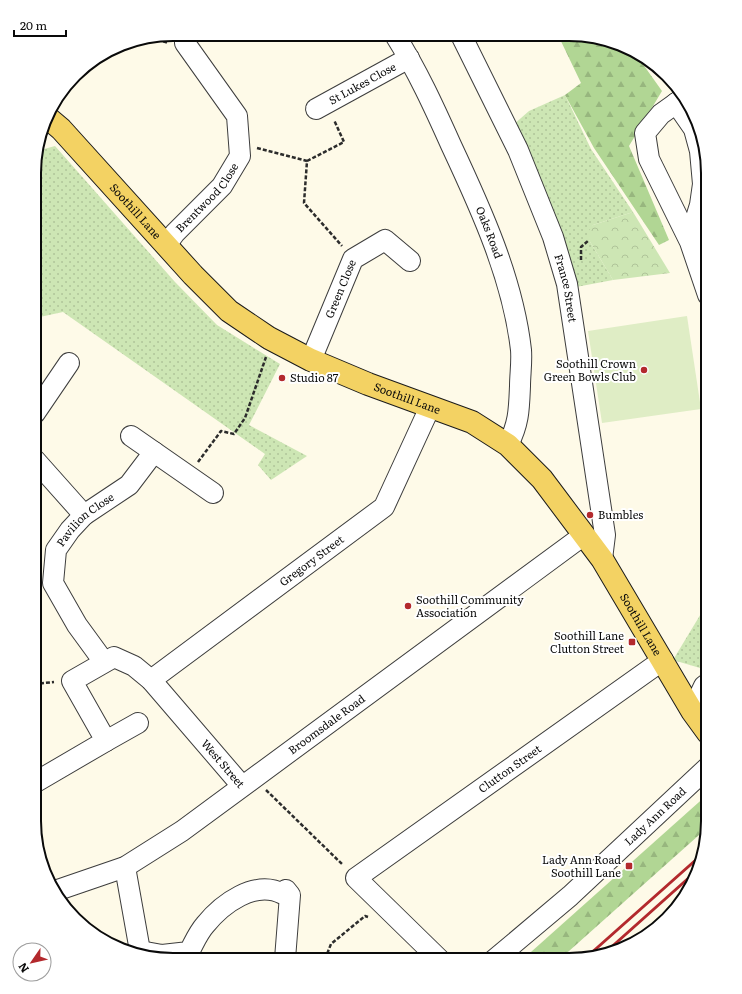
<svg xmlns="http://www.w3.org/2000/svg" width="742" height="994" viewBox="0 0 742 994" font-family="Literata,serif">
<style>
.grass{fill:url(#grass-dots)}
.forest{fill:url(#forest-firs)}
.park{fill:url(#park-crowns)}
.pitch{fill:#dfedc5}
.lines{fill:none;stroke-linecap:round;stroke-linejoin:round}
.minor-casing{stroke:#3d3d3d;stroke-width:22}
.major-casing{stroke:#1b1b1b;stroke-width:24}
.path{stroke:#2c2c2c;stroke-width:2.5;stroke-dasharray:4 2;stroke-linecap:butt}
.minor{stroke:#fff;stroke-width:20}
.major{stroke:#f3d263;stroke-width:22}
.rail{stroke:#b3292d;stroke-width:3}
.poi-dot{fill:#b3292d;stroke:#fff;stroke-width:1.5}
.labels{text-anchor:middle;stroke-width:4;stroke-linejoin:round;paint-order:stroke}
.street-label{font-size:11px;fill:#0a0a0a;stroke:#fff}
.poi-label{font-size:11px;fill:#0a0a0a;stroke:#fff;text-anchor:end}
.rim{fill:none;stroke:#0a0a0a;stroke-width:2}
</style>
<defs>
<pattern id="grass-dots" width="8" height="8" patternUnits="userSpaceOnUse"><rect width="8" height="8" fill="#cde6b4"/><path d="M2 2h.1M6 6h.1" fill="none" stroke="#afc499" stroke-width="1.8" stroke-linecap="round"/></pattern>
<pattern id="forest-firs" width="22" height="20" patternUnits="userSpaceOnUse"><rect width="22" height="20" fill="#b1d694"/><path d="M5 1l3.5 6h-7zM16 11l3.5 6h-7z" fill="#97b67e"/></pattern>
<pattern id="park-crowns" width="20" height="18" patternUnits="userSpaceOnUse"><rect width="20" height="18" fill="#cde6b4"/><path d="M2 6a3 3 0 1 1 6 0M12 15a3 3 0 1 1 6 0" fill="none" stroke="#afc499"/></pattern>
</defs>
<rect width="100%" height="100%" fill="#fefae8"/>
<!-- grass -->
<g class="grass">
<polygon points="565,95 591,149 633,212 593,225 589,240 613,280 576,287 513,125 529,111"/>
<polygon points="55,146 175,282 217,325 280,364 249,425 307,456 271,480 258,465 265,454 63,312 35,318 35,155 37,151"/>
<polygon points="708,602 708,664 700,668 673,660"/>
</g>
<!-- forest -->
<g class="forest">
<polygon points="558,35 587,35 635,53 662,91 629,146 669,240 659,245 594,148 565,95 581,83"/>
<polygon points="708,794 708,827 559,960 522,960"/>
</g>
<!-- park -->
<polygon class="park" points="633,212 670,273 613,280 589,240 588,232 593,225"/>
<!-- pitch -->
<polygon class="pitch" points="687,316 701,409 602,423 588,331"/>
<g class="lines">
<!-- minor casing -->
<g class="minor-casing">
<g id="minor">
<path id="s1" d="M395 35C417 70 434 107 451 145 481 209 513 279 521 350 522 362 520 375 520 386 519 410 519 423 508 445"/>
<path id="s2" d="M461 35 518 150 553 237 567 284 605 535 602 559"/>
<polyline points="682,99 661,114 645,133 649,159 690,242 708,295"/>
<polyline points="676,103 694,129 700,151 703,184 700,205 696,218 701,235 708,247"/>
<path id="s3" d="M316 109 409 58"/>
<path id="s4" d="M166 245 175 233 222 186 240 156 237 116 185 43"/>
<path id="s5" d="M311 360 353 259 385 240 410 261"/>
<polyline points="35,413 69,363"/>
<polyline points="131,436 213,493"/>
<polyline points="35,460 84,515"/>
<path id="s6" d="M104 662 77 625 53 583 56 550 70 530 84 515 129 485 154 452"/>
<path id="s7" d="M151 680 384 507 430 407"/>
<polyline points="692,711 704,686 708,683"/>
<polyline points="106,741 138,723"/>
<path id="s8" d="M34 783 106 741 72 681 114 657 134 666 151 680 242 786"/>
<polyline points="125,867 140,951 136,952"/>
<path id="s9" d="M55 891 125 867 182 831 584 535"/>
<path d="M140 951 162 955 189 952C194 943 198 933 205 925 222 904 255 879 283 894L286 890 290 895 285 959"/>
<path id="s10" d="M440 960 356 878 663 660"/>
<path id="s11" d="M494 960 570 896 708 767"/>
</g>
</g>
<!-- major casing -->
<g class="major-casing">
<g id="major">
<path id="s12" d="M48 118 61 129 193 275 229 311 269 338 311 360 368 384 472 422 508 445 542 479 602 559 692 711 708 733"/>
</g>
</g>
<!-- path -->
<g class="path">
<polyline points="152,37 168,43"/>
<polyline points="257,148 307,161 304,203 342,246"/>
<polyline points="307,161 344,142 334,120"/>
<polyline points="581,260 581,247 589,240"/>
<polyline points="198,462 221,431 234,434 245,418 266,357"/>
<polyline points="34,684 54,682"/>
<polyline points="266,790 343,865"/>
<polyline points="325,959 331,944 365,916 368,917"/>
</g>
<!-- minor -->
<use href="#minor" class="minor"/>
<!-- major -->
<use href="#major" class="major"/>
<!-- rail -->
<g class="rail">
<polyline points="607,951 692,875"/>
<polyline points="589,955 698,858"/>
</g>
</g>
<!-- markers -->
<g class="poi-dot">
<circle cx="644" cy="370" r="4"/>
<circle cx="282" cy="378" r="4"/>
<circle cx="590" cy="515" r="4"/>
<circle cx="408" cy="606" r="4"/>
<rect x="628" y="638" width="8" height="8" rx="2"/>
<rect x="625" y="862" width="8" height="8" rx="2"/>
</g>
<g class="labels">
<!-- street labels -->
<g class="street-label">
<text dy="4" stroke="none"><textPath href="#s3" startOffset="53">St Lukes Close</textPath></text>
<text dy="4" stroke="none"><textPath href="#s4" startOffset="63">Brentwood Close</textPath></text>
<text dy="4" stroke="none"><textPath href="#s12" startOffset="128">Soothill Lane</textPath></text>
<text dy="4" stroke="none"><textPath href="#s1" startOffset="219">Oaks Road</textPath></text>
<text dy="4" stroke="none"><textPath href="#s2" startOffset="275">France Street</textPath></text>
<text dy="4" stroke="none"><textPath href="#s5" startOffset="77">Green Close</textPath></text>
<text dy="4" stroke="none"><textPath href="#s12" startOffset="464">Soothill Lane</textPath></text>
<text dy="4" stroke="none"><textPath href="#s6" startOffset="170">Pavilion Close</textPath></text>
<text dy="4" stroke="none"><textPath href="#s7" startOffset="200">Gregory Street</textPath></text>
<text dy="4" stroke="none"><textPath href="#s12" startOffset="800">Soothill Lane</textPath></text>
<text dy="4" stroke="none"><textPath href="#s9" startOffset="321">Broomsdale Road</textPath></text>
<text dy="4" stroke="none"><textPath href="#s8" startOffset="355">West Street</textPath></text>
<text dy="4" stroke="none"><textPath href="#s10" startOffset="306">Clutton Street</textPath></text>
<text dy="4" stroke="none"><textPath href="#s11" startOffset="216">Lady Ann Road</textPath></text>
</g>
<!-- poi labels -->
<g class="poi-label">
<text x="636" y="368">Soothill Crown<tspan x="636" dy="13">Green Bowls Club</tspan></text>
<text x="290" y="382" text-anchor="start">Studio 87</text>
<text x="598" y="519" text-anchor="start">Bumbles</text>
<text x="416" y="604" text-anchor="start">Soothill Community<tspan x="416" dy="13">Association</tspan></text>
<text x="624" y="640">Soothill Lane<tspan x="624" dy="13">Clutton Street</tspan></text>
<text x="621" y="864">Lady Ann Road<tspan x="621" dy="13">Soothill Lane</tspan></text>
</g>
</g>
<!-- crop -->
<path d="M0 0H742V994H0ZM173 41H569A132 132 0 0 1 701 173V821A132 132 0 0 1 569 953H173A132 132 0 0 1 41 821V173A132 132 0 0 1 173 41Z" fill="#fff" fill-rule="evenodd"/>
<path class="rim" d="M173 41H569A132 132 0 0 1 701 173V821A132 132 0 0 1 569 953H173A132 132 0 0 1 41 821V173A132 132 0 0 1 173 41Z"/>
<!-- north arrow -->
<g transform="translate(32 962) rotate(236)"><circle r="19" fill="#ffffff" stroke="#9d9d9d"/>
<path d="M0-3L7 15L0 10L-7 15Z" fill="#b3292d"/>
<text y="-6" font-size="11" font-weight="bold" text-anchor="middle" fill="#0a0a0a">N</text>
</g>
<!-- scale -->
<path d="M14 30v6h52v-6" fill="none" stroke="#0a0a0a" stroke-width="2"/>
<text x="20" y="30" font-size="12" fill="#0a0a0a" stroke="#ffffff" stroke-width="3" paint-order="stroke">20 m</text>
</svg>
